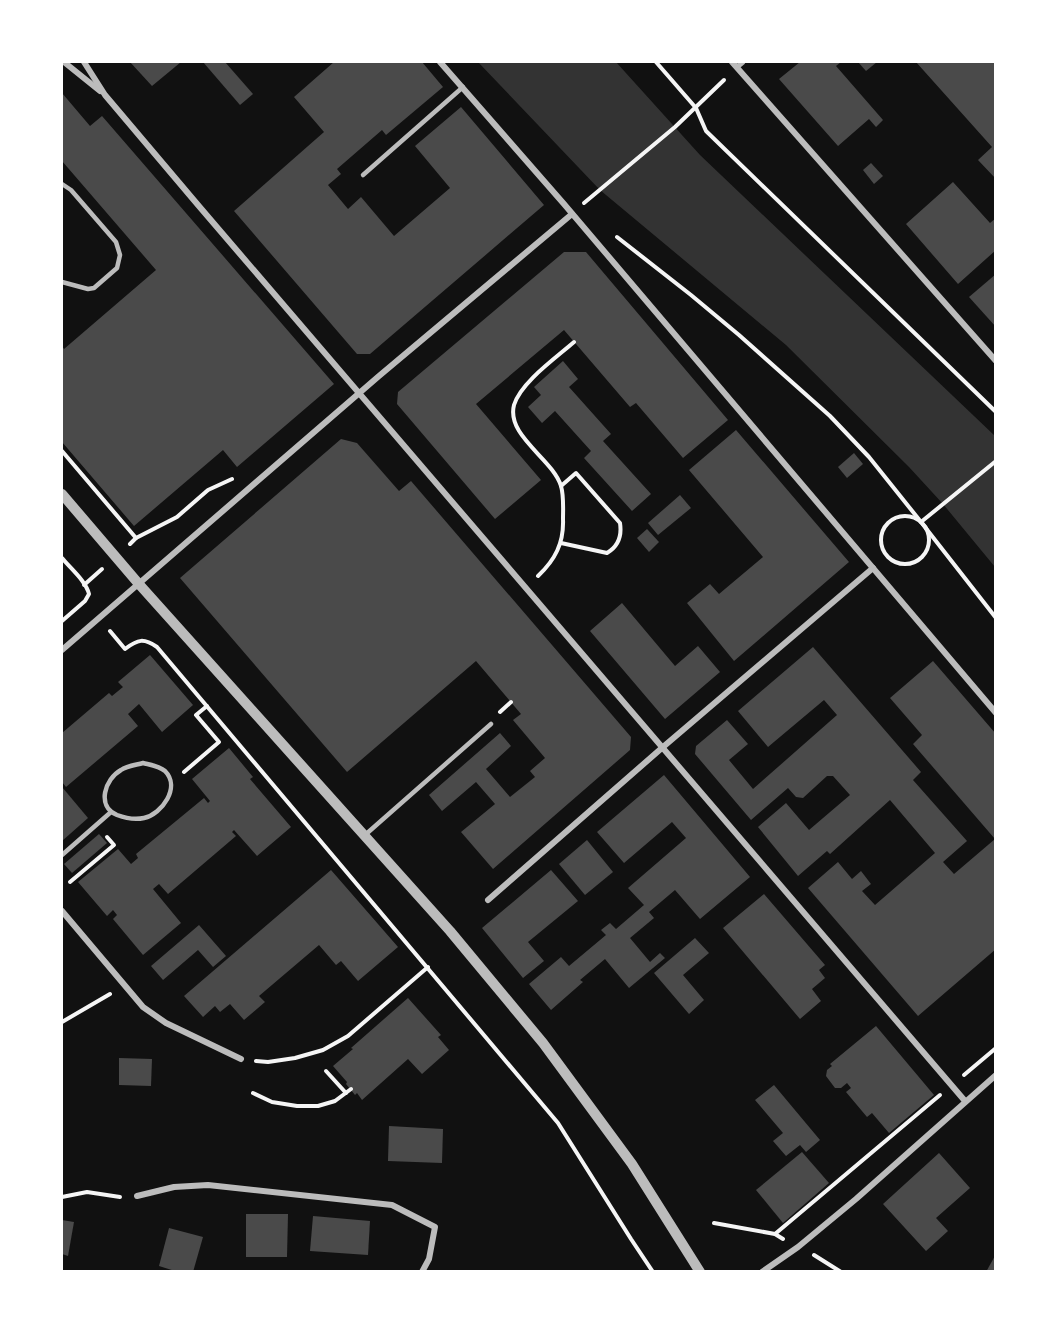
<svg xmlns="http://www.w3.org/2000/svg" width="1057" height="1333" viewBox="0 0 1057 1333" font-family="'Source Sans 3',sans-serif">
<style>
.water{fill:#333}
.building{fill:#4a4a4a}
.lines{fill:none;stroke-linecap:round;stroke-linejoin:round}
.path{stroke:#f5f5f5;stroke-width:4}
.service{stroke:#bcbcbc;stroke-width:4.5}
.pedestrian{stroke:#bcbcbc;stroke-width:5}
.minor{stroke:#bcbcbc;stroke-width:6}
.tertiary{stroke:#bcbcbc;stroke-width:10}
</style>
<rect width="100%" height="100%" fill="#111"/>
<!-- water -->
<polygon class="water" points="478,62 616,62 700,155 995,436 995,567 943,504 909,467 786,345 600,190"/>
<!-- building -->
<g class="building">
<polygon points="130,62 181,62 152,86"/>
<polygon points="203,62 225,62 253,94 240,105"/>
<polygon points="334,62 422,62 443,87 386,135 382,130 337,169 341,174 328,185 348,209 361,197 394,236 450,188 415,146 461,107 544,205 370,354 357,354 234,211 324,132 294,97"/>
<polygon points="800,62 841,62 836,66 883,120 876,127 869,119 838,146 779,79"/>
<polygon points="858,62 877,62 866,71"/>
<polygon points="916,62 996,62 996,179 978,160 992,147"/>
<polygon points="62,93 90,126 102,116 334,384 237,467 223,450 134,526 62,442 62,346 64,349 156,270 62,161"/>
<polygon points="871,163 883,176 874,184 863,170"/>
<polygon points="953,182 990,223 996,218 996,250 958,284 906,224"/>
<polygon points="564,252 586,252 728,420 683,458 636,403 630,407 564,330 476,404 541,480 495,519 397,404 398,392"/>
<polygon points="996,274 996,327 969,297"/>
<polygon points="563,361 578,379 569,387 611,434 603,441 651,494 632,511 584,458 591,451 555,411 542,423 528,407 541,395 534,387"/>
<polygon points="736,430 849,562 734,661 687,603 710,584 719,594 763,557 689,470"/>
<polygon points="341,439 357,443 399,491 411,481 631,737 630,750 493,869 461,832 495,804 476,782 442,811 429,795 500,733 511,746 486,769 510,797 535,777 530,771 545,758 513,720 521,714 476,661 347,772 180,578"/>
<polygon points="854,453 863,464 847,478 838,467"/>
<polygon points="680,495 691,508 658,535 648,523"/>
<polygon points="647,529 659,542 649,552 637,538"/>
<polygon points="622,603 675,666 698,646 720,672 665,719 590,631"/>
<polygon points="813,647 921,772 913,780 967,841 943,862 954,874 995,839 913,744 922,735 890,698 933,661 996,734 996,949 918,1016 808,888 838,862 852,879 861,871 871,884 862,891 875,905 935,853 890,800 830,854 827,851 798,876 758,827 786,803 809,830 850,795 833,776 827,776 803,798 796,797 788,788 751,820 695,754 696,746 727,720 748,744 729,760 753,789 837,715 824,700 768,747 738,711"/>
<polygon points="150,655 193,705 162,732 139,704 128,714 138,726 66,787 62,782 62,733 109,693 112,696 123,687 118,682"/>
<polygon points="229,748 253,777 250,779 291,827 257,856 234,830 232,832 236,836 168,894 159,884 153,889 181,923 143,955 113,919 117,915 113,910 107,916 78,882 118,849 131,864 138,858 136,854 204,798 208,803 210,801 192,779"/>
<polygon points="664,775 750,877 700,919 675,890 649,912 654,918 630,938 650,962 660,953 665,958 629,988 605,959 580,980 583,982 551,1010 529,984 561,957 569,966 606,935 601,930 610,923 616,929 644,905 628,888 686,838 672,822 624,863 597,832"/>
<polygon points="62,787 88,818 62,841"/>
<polygon points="99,834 107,843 72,873 64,864"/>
<polygon points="587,840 613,872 585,895 559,864"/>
<polygon points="331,870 398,947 358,981 341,961 336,965 319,945 259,996 265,1002 244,1020 230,1004 220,1012 215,1006 203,1017 184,996"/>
<polygon points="551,870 578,901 528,942 544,961 523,978 482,928"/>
<polygon points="764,894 825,965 819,970 825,978 812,989 821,1001 800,1019 723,928"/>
<polygon points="199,925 226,956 213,967 198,950 163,980 151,966"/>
<polygon points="695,938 709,953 683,975 704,1000 689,1014 654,973"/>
<polygon points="408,998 441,1035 438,1037 449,1050 422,1074 408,1059 362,1100 357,1093 355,1095 346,1084 347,1082 333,1066 353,1049 351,1048"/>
<polygon points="876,1026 934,1095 889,1133 872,1113 867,1117 846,1092 851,1088 847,1083 841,1088 835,1088 826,1076 827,1070 832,1066 830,1064"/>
<polygon points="119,1058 152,1059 151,1086 119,1085"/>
<polygon points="774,1085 820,1140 806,1152 800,1145 786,1156 773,1141 783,1133 755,1100"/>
<polygon points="389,1126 443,1129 442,1163 388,1161"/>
<polygon points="802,1152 829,1183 783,1223 756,1190"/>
<polygon points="939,1153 970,1188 936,1218 948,1231 926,1251 883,1204"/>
<polygon points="246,1214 288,1214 287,1257 246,1257"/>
<polygon points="313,1216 370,1221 368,1255 310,1251"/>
<polygon points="62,1220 74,1222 68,1256 62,1254"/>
<polygon points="169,1228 203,1237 193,1272 178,1272 159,1266"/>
<polygon points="996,1254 996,1272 986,1272"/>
</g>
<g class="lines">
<!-- path -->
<g class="path">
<polyline points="656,62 696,108 706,131 996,412"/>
<polyline points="584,203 675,127 724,80"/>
<polyline points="617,237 691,295 739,335 830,416 869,457 921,522 996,618"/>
<polyline points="62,451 136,538"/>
<path d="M561 486 576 473 620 523C622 536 619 546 607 553L561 543"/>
<circle cx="905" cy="540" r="24"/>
<polyline points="921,522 996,461"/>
<polyline points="130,544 136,538 177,517 208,490 232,479"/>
<path d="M62 558C70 568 86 581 89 594L85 601 62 621"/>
<path d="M538 576C555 560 564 543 563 519 563 509 564 496 561 486 553 459 506 436 514 405 521 382 557 357 574 342"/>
<polyline points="84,585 102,569"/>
<path d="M110 631 125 649C138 639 144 638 157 647L558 1123 631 1239 653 1272"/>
<polyline points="500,712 511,702"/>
<polyline points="184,772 219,742 196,715 207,706"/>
<polyline points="70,882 114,845 107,837"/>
<polyline points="62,1022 110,994"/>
<polyline points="256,1061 268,1062 295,1058 323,1050 348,1036 428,967"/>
<polyline points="326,1071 346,1093"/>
<polyline points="964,1075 996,1048"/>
<polyline points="253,1093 272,1102 297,1106 318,1106 335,1101 351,1089"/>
<polyline points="62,1197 87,1192 120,1197"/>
<polyline points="714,1223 775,1234 783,1239"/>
<polyline points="775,1234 940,1095"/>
<polyline points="814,1255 841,1272"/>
</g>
<!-- service -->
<g class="service">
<polyline points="363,175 463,87"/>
<polyline points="62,184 71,190 116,242 120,255 117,268 94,288 88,289 62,282"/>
<path d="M143 763C151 765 159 766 165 771 181 787 162 814 144 818 135 820 125 818 117 815 96 806 105 779 121 770 127 766 136 765 143 763Z"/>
<polyline points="365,835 491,724"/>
<polyline points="62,855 111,812"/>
</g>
<!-- pedestrian -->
<polyline class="pedestrian" points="737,67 743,62"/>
<!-- minor -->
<g class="minor">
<polyline points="64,62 100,91"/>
<polyline points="84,62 105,95 198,205 965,1101"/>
<polyline points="440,62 564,204 996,713"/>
<polyline points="732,62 996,361"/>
<polyline points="62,650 379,376 572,214"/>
<polyline points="488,900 663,747 873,568"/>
<polyline points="62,911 143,1007 166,1023 241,1059"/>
<polyline points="137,1196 174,1187 208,1185 392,1205 435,1227 429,1259 422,1272"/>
<polyline points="762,1272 798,1247 856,1199 996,1075"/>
</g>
<!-- tertiary -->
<polyline class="tertiary" points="62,494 138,583 450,931 543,1043 632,1164 700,1272"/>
</g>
<!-- border -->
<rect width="1057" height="1333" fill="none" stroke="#ffffff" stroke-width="126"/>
</svg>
